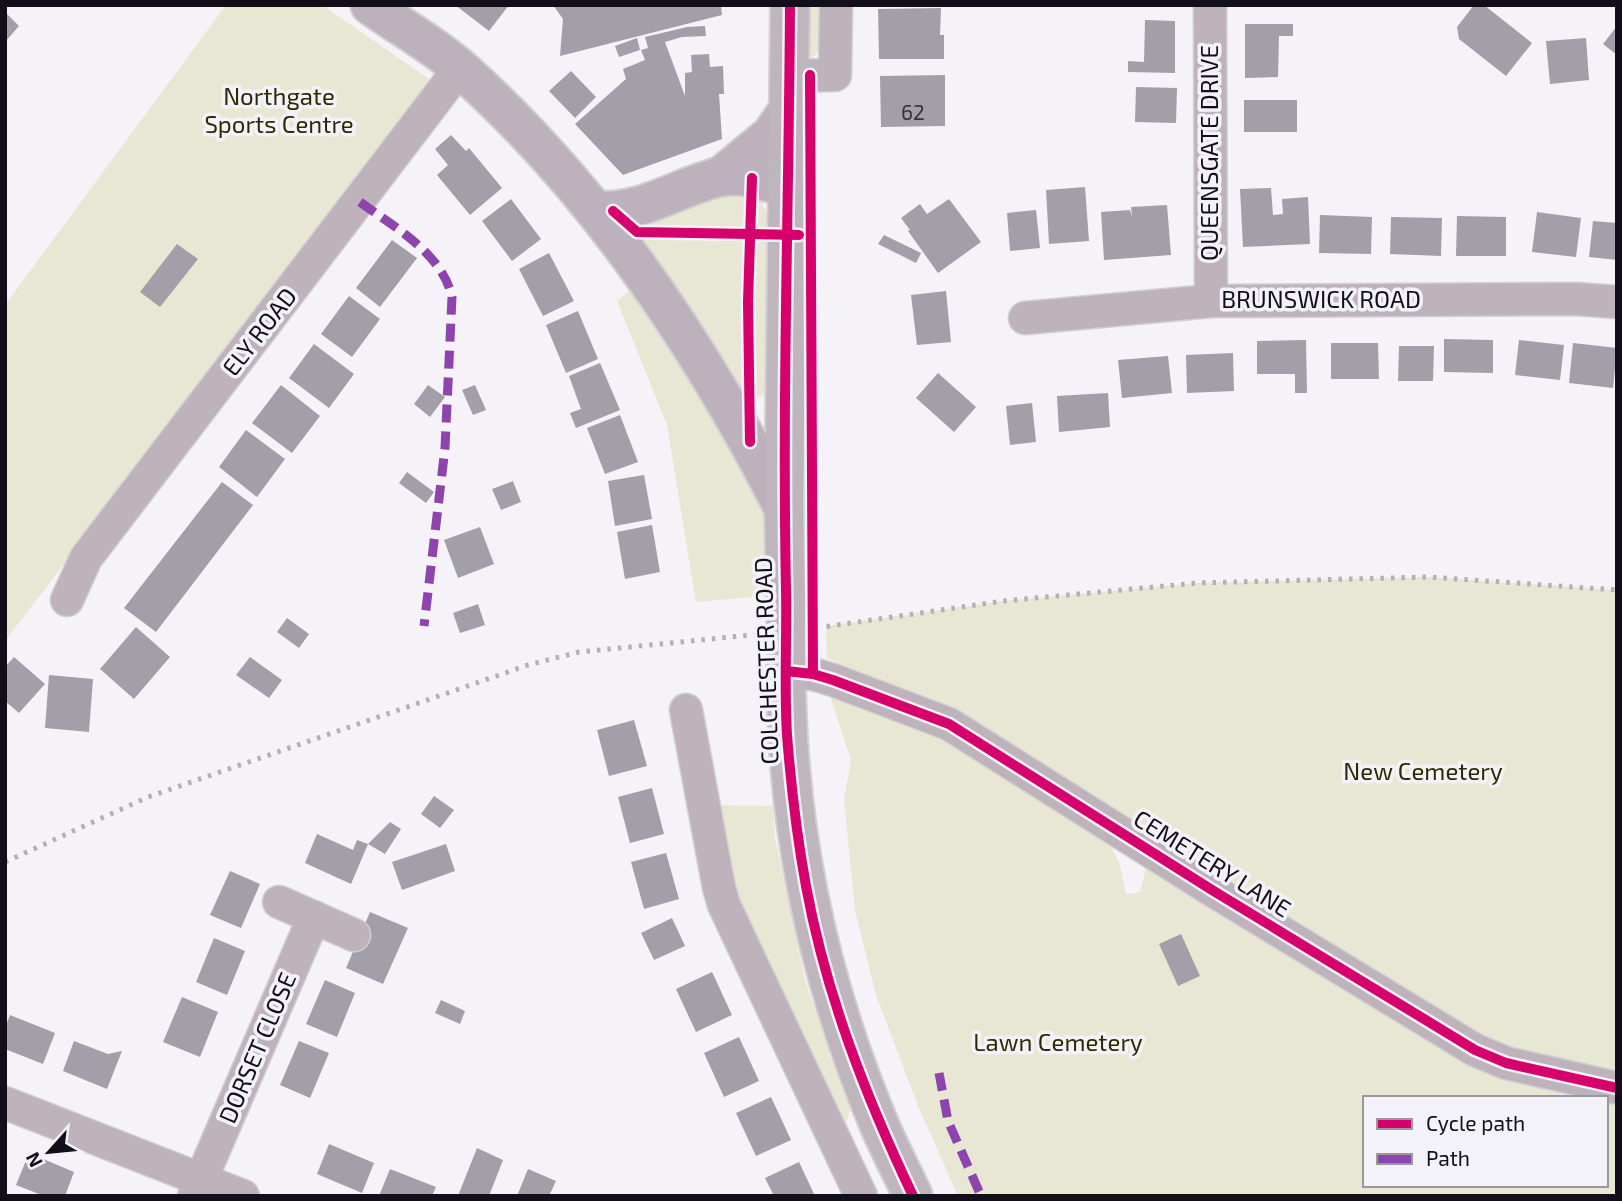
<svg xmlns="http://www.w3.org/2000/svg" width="1622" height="1201" viewBox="0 0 1622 1201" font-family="'Exo 2',sans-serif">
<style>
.green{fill:#e7e7d3;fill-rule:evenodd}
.building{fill:#a29fa8}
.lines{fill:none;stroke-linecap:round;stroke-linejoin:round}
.street-casing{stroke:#d1cfd4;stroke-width:35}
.secondary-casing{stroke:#d1cfd4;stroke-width:42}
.primary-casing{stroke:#d1cfd4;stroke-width:42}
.street{stroke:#beb2bb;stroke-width:32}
.secondary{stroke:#bdb2bb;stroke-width:38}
.primary{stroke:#bfb5bd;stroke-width:38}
.rail{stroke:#b5b0b6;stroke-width:5;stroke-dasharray:3.5 7;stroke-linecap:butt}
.primary-bridge-casing{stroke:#d1cfd4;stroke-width:42;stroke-linecap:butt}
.primary-bridge{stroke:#bfb5bd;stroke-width:38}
.quiet{stroke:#8e44ad;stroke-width:9;stroke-dasharray:18 9;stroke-linecap:butt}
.cycleway-casing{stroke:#f4f2f9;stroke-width:15}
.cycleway{stroke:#d6006c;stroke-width:10}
.labels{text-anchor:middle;stroke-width:7;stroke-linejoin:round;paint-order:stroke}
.number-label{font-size:21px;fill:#36323e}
.park-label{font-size:24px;fill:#2b2b03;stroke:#f4f2f9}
.street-label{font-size:24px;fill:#120e1a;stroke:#f4f2f9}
</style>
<rect width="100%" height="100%" fill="#f5f3f8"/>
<!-- green -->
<g class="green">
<polygon points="226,5 322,5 435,83 342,201 5,641 5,305"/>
<polygon points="809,5 822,5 822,45 813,58 809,54"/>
<path d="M730 188 760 199 767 213 769 389C763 397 758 398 747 397L643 246V237L650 222Z"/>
<polygon points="630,290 674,347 755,483 765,520 765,596 696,602 667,425 617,301"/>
<polygon points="1429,577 1617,590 1617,1073 1493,1043 969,718 827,658 826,626 1003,601 1197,583"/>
<path d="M829 693 948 738 1081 818 1110 845 1120 865 1126 894 1140 892 1146 868 1153 866 1467 1060 1617 1097V1196H958L918 1106 876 995 855 910 844 799 851 760ZM1365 1098H1606V1185H1365Z"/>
<polygon points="714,805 773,806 775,838 804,976 830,1056 850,1109 846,1125 839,1128 762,960 725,860"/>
</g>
<!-- building -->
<g class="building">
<polygon points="455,5 509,5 489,31"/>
<polygon points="553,5 721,5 722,15 560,56 563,19"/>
<polygon points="1474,5 1484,5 1532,43 1506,76 1459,39 1457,27"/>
<polygon points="941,8 940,35 944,35 944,59 879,59 878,9"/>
<polygon points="5,12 19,26 5,42"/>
<polygon points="1145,20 1175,21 1175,73 1128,72 1128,61 1144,62"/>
<polygon points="1245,24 1293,24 1293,36 1279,36 1278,77 1245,78"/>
<polygon points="705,26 706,36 682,37 665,42 685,96 685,73 692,72 691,55 709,54 710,67 723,66 724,94 719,94 722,139 623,175 575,124 626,79 623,69 645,60 641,50 648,48 645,37 687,27"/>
<polygon points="1617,26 1617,55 1603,44"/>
<polygon points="637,38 640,50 619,57 615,46"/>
<polygon points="1586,38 1589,80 1550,84 1546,41"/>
<polygon points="571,71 596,97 575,118 549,91"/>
<polygon points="945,75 945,126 881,127 880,76"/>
<polygon points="1136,87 1177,88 1176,123 1135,122"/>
<rect x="1244" y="100" width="53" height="32"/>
<polygon points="451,135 466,151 469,148 502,188 470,215 437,175 448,165 435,149"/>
<polygon points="1085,187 1089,241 1049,244 1046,190"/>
<polygon points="1271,188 1273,215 1283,214 1282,199 1308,197 1310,244 1243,247 1240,189"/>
<polygon points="511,199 541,239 512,261 482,221"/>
<polygon points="949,199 981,242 938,273 908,231 910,230 901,218 920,204 927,214"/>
<polygon points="1167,205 1171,255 1104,260 1101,212 1130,210 1132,217 1131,207"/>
<polygon points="1036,210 1040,248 1010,251 1007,213"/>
<polygon points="1537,212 1581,218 1576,257 1532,252"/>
<polygon points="1320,215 1372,217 1371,254 1319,253"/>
<polygon points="1457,216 1506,217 1506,256 1456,256"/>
<polygon points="1391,217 1442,218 1441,256 1390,254"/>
<polygon points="1593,221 1617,223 1617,260 1589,257"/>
<polygon points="884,235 921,253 916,263 878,244"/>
<polygon points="392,240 417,258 380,307 356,288"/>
<polygon points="177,244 198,259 160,307 140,292"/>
<polygon points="549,253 574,301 543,316 519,269"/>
<polygon points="946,291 951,342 917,345 911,295"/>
<polygon points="349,296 380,319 352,357 321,334"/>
<polygon points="578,311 598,359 566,373 546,325"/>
<polygon points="1444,339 1493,340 1493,373 1444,372"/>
<polygon points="1306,340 1307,393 1295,393 1295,374 1257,374 1257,341"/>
<polygon points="1519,340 1564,345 1560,380 1515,375"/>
<polygon points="1331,343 1378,343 1379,379 1331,379"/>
<polygon points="1573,343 1617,348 1613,388 1569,383"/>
<polygon points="314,344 354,374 329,408 289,378"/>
<polygon points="1399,346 1434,346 1433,381 1398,381"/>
<polygon points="1233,353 1234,391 1187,393 1186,355"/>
<polygon points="1168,356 1172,393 1122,398 1118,360"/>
<polygon points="600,363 620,410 576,428 570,413 581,409 569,376"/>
<polygon points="938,373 976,407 954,432 916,398"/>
<polygon points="281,385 320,416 292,453 252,423"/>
<polygon points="428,385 445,397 430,417 414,404"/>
<polygon points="475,385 486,410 473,415 462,390"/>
<polygon points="1108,393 1110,427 1059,432 1057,396"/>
<polygon points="1032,403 1036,442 1010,445 1006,406"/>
<polygon points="620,415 638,462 605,474 587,428"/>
<polygon points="246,430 285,459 257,497 219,467"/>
<polygon points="407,472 434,492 426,503 399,483"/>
<polygon points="644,475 652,519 615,526 608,481"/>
<polygon points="513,481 521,502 501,510 492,489"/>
<polygon points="222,482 253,505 156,632 124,608"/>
<polygon points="652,525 660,572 625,579 617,532"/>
<polygon points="480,527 494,564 458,578 444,540"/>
<polygon points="478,604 485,625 460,633 453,613"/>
<polygon points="287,618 309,634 299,648 277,632"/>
<polygon points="136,627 170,657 134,699 100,669"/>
<polygon points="14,657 45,684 19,713 5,701 5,667"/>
<polygon points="250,657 282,680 269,698 236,675"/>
<polygon points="49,675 93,679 89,732 45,728"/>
<polygon points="634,720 647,766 609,776 597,730"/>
<polygon points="652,788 664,834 630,843 618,797"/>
<polygon points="434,796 454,810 440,828 421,814"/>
<polygon points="390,822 401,829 385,854 368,844"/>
<polygon points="317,834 353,850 357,840 368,844 351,884 305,863"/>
<polygon points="446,844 455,871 402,890 392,862"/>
<polygon points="666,853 679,899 644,909 631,862"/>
<polygon points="230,871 260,884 241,928 210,915"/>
<polygon points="370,912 408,928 383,984 346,968"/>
<polygon points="672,918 685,946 654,960 641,933"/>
<polygon points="1181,934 1200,976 1178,986 1159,944"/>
<polygon points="214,938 245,951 227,995 196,982"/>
<polygon points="712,972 732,1015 696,1032 676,989"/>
<polygon points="325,980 355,993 337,1037 306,1024"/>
<polygon points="182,997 218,1012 200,1057 163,1042"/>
<polygon points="441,1000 465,1011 460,1024 435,1013"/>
<polygon points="10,1015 55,1033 43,1064 5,1049 5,1028"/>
<polygon points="739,1037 759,1081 724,1097 704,1053"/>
<polygon points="74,1041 108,1054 122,1051 107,1089 63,1071"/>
<polygon points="299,1041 329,1053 310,1098 280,1085"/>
<polygon points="771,1097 791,1140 756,1156 736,1113"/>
<polygon points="329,1144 374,1163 362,1193 317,1174"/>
<polygon points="477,1148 503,1160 489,1196 458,1196"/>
<polygon points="29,1153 74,1172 65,1196 44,1196 16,1185"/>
<polygon points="799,1162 815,1196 774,1196 765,1178"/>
<polygon points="390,1169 436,1187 432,1196 379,1196"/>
<polygon points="528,1169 556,1181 549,1196 517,1196"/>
</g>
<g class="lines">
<!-- street casing -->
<g class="street-casing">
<g id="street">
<polyline points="1210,5 1211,301"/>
<polyline points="789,76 835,75 836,5"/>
<polyline points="1025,318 1211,301 1576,299 1617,302"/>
<polyline points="67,600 86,558 460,68"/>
<polyline points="786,671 813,674 833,680 949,724 1212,890 1475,1050 1506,1063 1617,1088"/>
<polyline points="686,710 719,888 724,905 861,1196"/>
<polyline points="279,902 354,935"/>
<polyline points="5,1103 243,1196"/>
<polyline points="194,1196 314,917"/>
</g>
</g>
<!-- secondary casing -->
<g class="secondary-casing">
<g id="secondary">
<path d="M370 5C399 26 434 45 461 69 598 191 701 347 784 509"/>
<polyline points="720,177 771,135 789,109"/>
<path d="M594 210C639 216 677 187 719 177 742 172 767 182 788 188"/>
</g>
</g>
<!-- primary casing -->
<g class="primary-casing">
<g id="primary">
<polyline points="786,607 784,509 790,5"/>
<path d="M786 653C784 815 816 974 879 1124 889 1148 902 1172 913 1196"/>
</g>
</g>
<!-- street -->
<use href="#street" class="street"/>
<!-- secondary -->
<use href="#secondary" class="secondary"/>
<!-- primary -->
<use href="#primary" class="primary"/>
<!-- rail -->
<polyline class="rail" points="5,862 148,797 528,665 579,652 802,630 1003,601 1197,583 1429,577 1617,590"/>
<!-- primary-bridge casing -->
<g class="primary-bridge-casing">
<polyline id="primary-bridge" points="786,653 786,607"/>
</g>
<!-- primary-bridge -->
<use href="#primary-bridge" class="primary-bridge"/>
<!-- quiet -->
<g class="quiet">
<path d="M360 202C394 227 442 253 452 297L445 448 424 626"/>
<polyline points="939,1073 948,1121 981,1196"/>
</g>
<!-- cycleway casing -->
<g class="cycleway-casing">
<g id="cycleway">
<path d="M790 5C789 200 782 395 786 589 787 638 784 687 787 735 791 786 797 837 806 886 826 995 866 1097 913 1196"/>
<polyline points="810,75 813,674"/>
<polyline points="613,211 637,232 799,235"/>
<polyline points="750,442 748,302 752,178"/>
<polyline points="786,671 813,674 833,680 949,724 1212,890 1475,1050 1506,1063 1617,1088"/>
</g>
</g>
<!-- cycleway -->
<use href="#cycleway" class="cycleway"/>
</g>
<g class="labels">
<!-- number labels -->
<g class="number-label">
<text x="913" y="120">62</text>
</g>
<!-- park labels -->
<g class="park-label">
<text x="279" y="105">Northgate<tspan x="279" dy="28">Sports Centre</tspan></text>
<text x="1423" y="780">New Cemetery</text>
<text x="1058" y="1051">Lawn Cemetery</text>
</g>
<!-- street labels -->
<g class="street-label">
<text transform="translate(1210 153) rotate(-90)" y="8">QUEENSGATE DRIVE</text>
<text x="1321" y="308">BRUNSWICK ROAD</text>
<text transform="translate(260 332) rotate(-52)" y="8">ELY ROAD</text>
<text transform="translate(767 661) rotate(-92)" y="8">COLCHESTER ROAD</text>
<text transform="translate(1212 864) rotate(32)" y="8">CEMETERY LANE</text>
<text transform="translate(258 1048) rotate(-67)" y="8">DORSET CLOSE</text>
</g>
</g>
<!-- border -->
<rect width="1622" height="1201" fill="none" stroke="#120e1a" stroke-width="14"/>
<!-- legend -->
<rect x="1363" y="1096" width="245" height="91" fill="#f4f2f9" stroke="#9a97a0" stroke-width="2"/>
<rect x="1377" y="1119" width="35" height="10" fill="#d6006c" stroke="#9a97a0" stroke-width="2"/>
<text x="1426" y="1131" font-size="21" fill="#120e1a">Cycle path</text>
<rect x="1377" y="1154" width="35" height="10" fill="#8e44ad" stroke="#9a97a0" stroke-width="2"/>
<text x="1426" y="1166" font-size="21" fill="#120e1a">Path</text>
<!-- north arrow -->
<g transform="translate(49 1152) rotate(243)" stroke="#f4f2f9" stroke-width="5" paint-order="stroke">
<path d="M0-5L12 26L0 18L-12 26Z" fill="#120e1a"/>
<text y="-10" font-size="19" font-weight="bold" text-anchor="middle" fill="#120e1a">N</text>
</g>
</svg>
